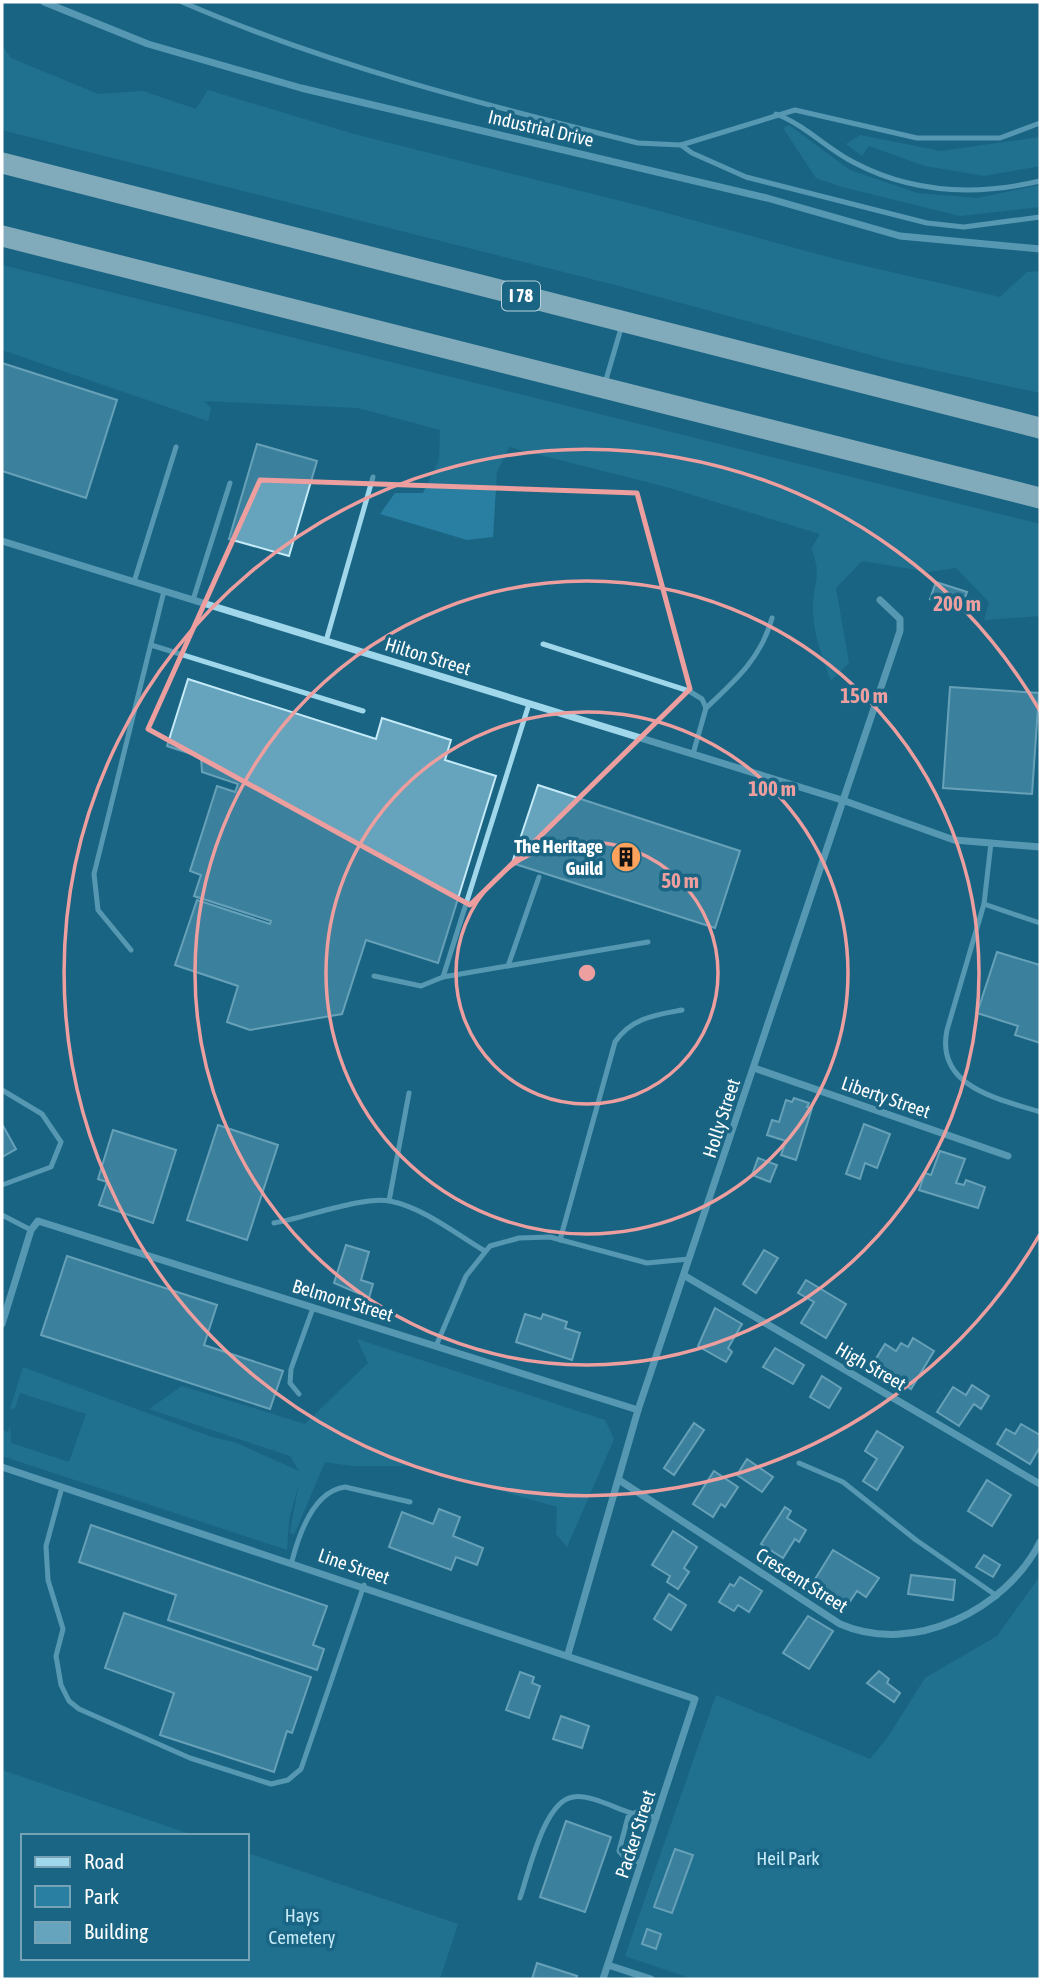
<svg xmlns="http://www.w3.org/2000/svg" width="1042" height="1981" viewBox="0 0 1042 1981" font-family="'Asap Condensed',sans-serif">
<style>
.green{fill:#297fa1}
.building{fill:#65a4bc;stroke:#c5eaf8;stroke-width:2}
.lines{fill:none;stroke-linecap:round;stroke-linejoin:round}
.service{stroke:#a0d7eb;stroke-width:5}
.minor{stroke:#a0d7eb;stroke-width:7}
.motorway{stroke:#fff;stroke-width:21}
.marked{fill:none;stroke:#ed9e9e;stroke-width:5;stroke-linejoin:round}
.ring{fill:none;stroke:#ed9e9e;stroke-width:3.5}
.labels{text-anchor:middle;stroke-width:7;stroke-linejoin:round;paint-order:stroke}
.shield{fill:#1a6584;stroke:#bad1da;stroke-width:2}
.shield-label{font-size:18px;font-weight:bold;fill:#fff}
.street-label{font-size:19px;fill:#fff;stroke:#1a6584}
.poi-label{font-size:19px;font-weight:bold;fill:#fff;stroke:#1a6584;text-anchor:end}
.park-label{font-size:19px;fill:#c5eaf8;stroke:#1a6584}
.centre{fill:#ed9e9e;stroke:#1a6584;stroke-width:3.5}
.ring-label{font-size:21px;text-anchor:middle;font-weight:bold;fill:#ed9e9e;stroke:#1a6584;stroke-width:7;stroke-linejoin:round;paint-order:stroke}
</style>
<rect width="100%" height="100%" fill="#1a6584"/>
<!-- green -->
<g class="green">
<polygon points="2,45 11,58 98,94 143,91 196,109 208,90 354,134 637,205 839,260 1000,297 1027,272 1040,271 1040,393 892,361 619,286 2,130"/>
<polygon points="789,125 850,170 917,193 977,198 1040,185 1040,207 960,216 842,187 816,178 783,128"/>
<polygon points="860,135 941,151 1040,137 1040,166 984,176 925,166 869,146 862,156 846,144"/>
<path d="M2 265 1040 524V616L984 620 989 602 956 568 929 572 862 561 836 588 849 663 831 681C823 659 814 637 813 613 811 587 824 575 811 549L820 534 670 488 509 447 497 472 493 537 467 540 380 514 395 493H423L439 460 440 430 358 408 204 401 211 408 208 421 2 350Z"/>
<polygon points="357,1339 605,1420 614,1439 567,1547 556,1534 557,1507 413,1466 352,1466 325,1462 294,1535 290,1532 299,1483 289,1520 287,1550 2,1456 2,1430 8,1432 10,1426 11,1443 69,1462 86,1414 20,1393 15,1408 10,1409 23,1367 212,1437 234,1442 299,1471 290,1456 149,1409 182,1386 305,1424 368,1363"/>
<polygon points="1040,1576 1040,1979 693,1979 625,1956 716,1695 870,1759 888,1737 925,1678 997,1636"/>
<polygon points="2,1770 196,1836 23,1836 23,1958 247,1958 247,1853 458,1924 440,1979 2,1979"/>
</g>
<!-- building -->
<g class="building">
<polygon points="2,363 117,400 86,498 2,471"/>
<polygon points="257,444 317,461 289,556 229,539"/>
<polygon points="936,582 967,592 961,609 930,599"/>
<polygon points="188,679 376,739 382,718 451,740 445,760 496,776 438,963 366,940 342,1014 250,1030 227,1022 238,986 175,965 197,900 270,924 271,921 194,896 201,875 190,871 217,786 235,792 238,784 202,772 201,757 167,746"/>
<polygon points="950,687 1039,693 1032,794 943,788"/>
<polygon points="538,785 740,851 715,928 512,863"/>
<polygon points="997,952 1040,965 1040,1043 1015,1035 1018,1026 977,1013"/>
<polygon points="794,1098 809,1103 807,1107 812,1108 796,1160 781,1155 786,1141 767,1135 772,1120 779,1122 786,1100 792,1102"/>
<polygon points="2,1124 16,1149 2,1157"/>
<polygon points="864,1124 890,1134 877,1168 865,1163 860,1179 846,1174"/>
<polygon points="218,1125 278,1145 247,1240 187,1220"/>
<polygon points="113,1130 176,1150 153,1223 99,1205 107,1182 98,1179"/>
<polygon points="940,1151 965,1159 956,1183 964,1185 966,1180 985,1187 978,1208 919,1190 925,1173 931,1175"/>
<polygon points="758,1158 777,1165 770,1182 752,1175"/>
<polygon points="346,1245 369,1252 361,1280 373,1284 369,1298 334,1283"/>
<polygon points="764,1250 778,1258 756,1293 743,1284"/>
<polygon points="67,1256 217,1305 204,1345 283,1371 270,1409 41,1335"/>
<polygon points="806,1280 846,1304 826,1338 801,1323 814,1302 798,1293"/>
<polygon points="715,1308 742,1324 728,1348 732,1352 726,1362 698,1346"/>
<polygon points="525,1314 541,1319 543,1314 567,1322 565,1328 580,1333 572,1360 516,1342"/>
<polygon points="913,1338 934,1351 911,1389 872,1365 885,1344 896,1351 901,1343 908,1347"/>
<polygon points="775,1348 804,1365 793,1384 763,1367"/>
<polygon points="822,1376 841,1388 829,1408 810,1397"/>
<polygon points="972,1385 989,1396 981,1409 974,1404 959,1426 937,1412 953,1387 966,1395"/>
<polygon points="694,1423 704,1430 674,1475 664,1468"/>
<polygon points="1021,1424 1040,1435 1040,1447 1030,1464 997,1444 1006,1429 1015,1434"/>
<polygon points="877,1431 903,1447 877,1490 863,1481 877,1459 865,1451"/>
<polygon points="747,1459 773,1477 762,1492 737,1475"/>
<polygon points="714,1471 738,1487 725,1507 721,1504 713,1517 693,1504"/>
<polygon points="987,1480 1011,1495 992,1526 968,1511"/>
<polygon points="785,1507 791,1511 787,1518 806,1530 799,1542 795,1539 783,1558 761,1544"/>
<polygon points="439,1509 460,1517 453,1536 483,1548 477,1565 456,1557 451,1570 389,1547 402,1512 433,1524"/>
<polygon points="91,1525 327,1606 313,1645 324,1649 317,1670 168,1620 176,1595 79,1562"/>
<polygon points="673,1531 697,1547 684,1568 689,1572 678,1589 667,1582 670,1576 652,1565"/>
<polygon points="833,1550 879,1578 866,1597 857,1591 847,1606 812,1584"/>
<polygon points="984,1555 1000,1565 993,1577 976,1567"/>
<polygon points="911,1575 955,1580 953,1600 908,1594"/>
<polygon points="740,1577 762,1591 749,1612 738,1605 734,1611 719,1602 730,1584 734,1586"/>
<polygon points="669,1594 686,1605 671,1630 654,1619"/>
<polygon points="124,1613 311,1677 292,1733 287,1731 274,1772 160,1735 174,1693 105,1668"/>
<polygon points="808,1616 833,1631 809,1669 783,1653"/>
<polygon points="879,1671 889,1679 887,1683 900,1693 894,1702 867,1683"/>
<polygon points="520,1672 534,1677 532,1683 540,1686 529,1718 506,1710"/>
<polygon points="561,1716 589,1726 582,1748 553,1739"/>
<polygon points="566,1821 611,1837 585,1912 540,1897"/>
<polygon points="675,1849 693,1855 672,1913 654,1907"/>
<polygon points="647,1929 661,1934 656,1949 642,1944"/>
<polygon points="537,1963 577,1976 576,1979 532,1979"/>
</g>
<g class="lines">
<!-- service -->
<g class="service">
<path d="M182 2C328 65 484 105 638 143L681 145 795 110 917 138H1000L1040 123"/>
<path d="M776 114C805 125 826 148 853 162 913 194 976 196 1040 181"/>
<polyline points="681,145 692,153 746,177 927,223 964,227 1040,217"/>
<polyline points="605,383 622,325"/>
<polyline points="134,582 176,447"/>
<polyline points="193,600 230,483"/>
<polyline points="326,641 373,477"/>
<polyline points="543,644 689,691 702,699 706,708 693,754"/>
<polyline points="151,645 363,711"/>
<polyline points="529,704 443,977 648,942"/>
<path d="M706 708C736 680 761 658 772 618"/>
<polyline points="991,843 984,904 1040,923"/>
<path d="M984 904 947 1030C935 1087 999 1099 1040 1112"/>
<polyline points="131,950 98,910 94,874 164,591"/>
<polyline points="508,966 539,877"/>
<polyline points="374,976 421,986 443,977"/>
<polyline points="2,1090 42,1114 61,1142 51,1167 2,1185"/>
<polyline points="389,1201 409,1093"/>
<polyline points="2,1215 31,1230"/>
<path d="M274 1223C305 1218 362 1196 390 1201 424 1208 456 1234 485 1251"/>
<path d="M560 1240 615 1042C631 1018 655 1015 682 1010"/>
<polyline points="436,1346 466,1276 490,1246 519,1238 550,1237 647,1263 689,1259"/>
<polyline points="299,1394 290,1383 291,1369 313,1308"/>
<polyline points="799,1463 843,1482 916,1540 997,1596"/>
<polyline points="62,1487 46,1546 48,1580 63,1629 56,1656 61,1685 69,1701 79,1709 190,1758 271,1784 288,1780 301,1769 364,1585"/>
<path d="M292 1561C299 1534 314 1491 345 1487L410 1502"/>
<polyline points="642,1863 625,1858 619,1851 628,1817 636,1812 657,1818"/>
<path d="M520 1898C529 1872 544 1801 573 1797 589 1794 615 1808 631 1813"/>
</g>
<!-- minor -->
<g class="minor">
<polyline points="44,2 148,44 301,88 767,198 900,236 1040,249"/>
<polyline points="2,541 845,801 954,840 1040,847"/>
<polyline points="754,1068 1008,1156"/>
<polyline points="685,1276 1040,1484"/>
<polyline points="2,1324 31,1230 38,1221 638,1410"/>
<polyline points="2,1467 695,1699 603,1979"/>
<path d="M619 1480 840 1624C913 1656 1006 1610 1040 1542"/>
<polyline points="568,1654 638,1410 900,631 900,619 880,600"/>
<polyline points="608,1965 651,1979"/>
</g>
<!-- motorway -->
<g class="motorway">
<polyline points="2,163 1040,428"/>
<polyline points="2,236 1040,498"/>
</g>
</g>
<!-- marked area -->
<path d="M0 0H1042V1981H0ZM260 480 637 493 690 689 470 905 148 729Z" fill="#1a6584" fill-opacity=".55" fill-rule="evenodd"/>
<path class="marked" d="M260 480 637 493 690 689 470 905 148 729Z"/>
<!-- distance rings -->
<g class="ring">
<circle cx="587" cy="973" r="131"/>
<circle cx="587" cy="973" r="261"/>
<circle cx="587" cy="973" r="392"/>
<path d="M1040 1234A523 523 0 1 1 1040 711"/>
</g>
<!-- icons -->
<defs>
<g id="building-disc" transform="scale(1.575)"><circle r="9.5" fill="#fda25c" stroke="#1a6584"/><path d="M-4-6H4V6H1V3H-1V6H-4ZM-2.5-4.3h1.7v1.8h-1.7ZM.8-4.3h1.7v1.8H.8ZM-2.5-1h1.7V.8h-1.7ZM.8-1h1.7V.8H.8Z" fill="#111"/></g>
</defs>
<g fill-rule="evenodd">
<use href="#building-disc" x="626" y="857"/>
</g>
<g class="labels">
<!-- shield labels -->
<rect class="shield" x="502" y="281.5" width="38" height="29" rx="5"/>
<g class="shield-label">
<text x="521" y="302">I 78</text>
</g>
<!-- street labels -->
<g class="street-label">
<text transform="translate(541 128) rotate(13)" y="7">Industrial Drive</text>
<text transform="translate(428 656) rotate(17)" y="7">Hilton Street</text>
<text transform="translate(886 1097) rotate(19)" y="7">Liberty Street</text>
<text transform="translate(721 1118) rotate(-72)" y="7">Holly Street</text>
<text transform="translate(343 1300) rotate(17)" y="7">Belmont Street</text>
<text transform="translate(871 1366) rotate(30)" y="7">High Street</text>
<text transform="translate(354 1566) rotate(19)" y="7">Line Street</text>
<text transform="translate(802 1580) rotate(32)" y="7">Crescent Street</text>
<text transform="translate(635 1834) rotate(-72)" y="7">Packer Street</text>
</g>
<!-- poi labels -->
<g class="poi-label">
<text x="603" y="853">The Heritage<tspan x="603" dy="22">Guild</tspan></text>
</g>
<!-- park labels -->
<g class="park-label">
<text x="788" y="1865">Heil Park</text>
<text x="302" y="1922">Hays<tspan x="302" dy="22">Cemetery</tspan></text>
</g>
</g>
<circle cx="587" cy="973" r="10" class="centre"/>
<g class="ring-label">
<text x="957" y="611">200 m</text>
<text x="864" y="703">150 m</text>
<text x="772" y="796">100 m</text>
<text x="680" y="888">50 m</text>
</g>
<!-- border -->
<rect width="1042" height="1981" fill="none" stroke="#ffffff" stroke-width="7"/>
<!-- legend -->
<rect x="21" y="1834" width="228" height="126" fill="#1a6584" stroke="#76a3b5" stroke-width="2"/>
<rect x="35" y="1857" width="35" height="10" fill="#a0d7eb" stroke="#76a3b5" stroke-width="2"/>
<text x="84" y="1869" font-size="21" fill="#ffffff">Road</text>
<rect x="35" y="1886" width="35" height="21" fill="#297fa1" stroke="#76a3b5" stroke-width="2"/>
<text x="84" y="1904" font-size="21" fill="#ffffff">Park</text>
<rect x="35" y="1922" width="35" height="21" fill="#65a4bc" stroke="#76a3b5" stroke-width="2"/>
<text x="84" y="1939" font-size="21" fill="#ffffff">Building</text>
</svg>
